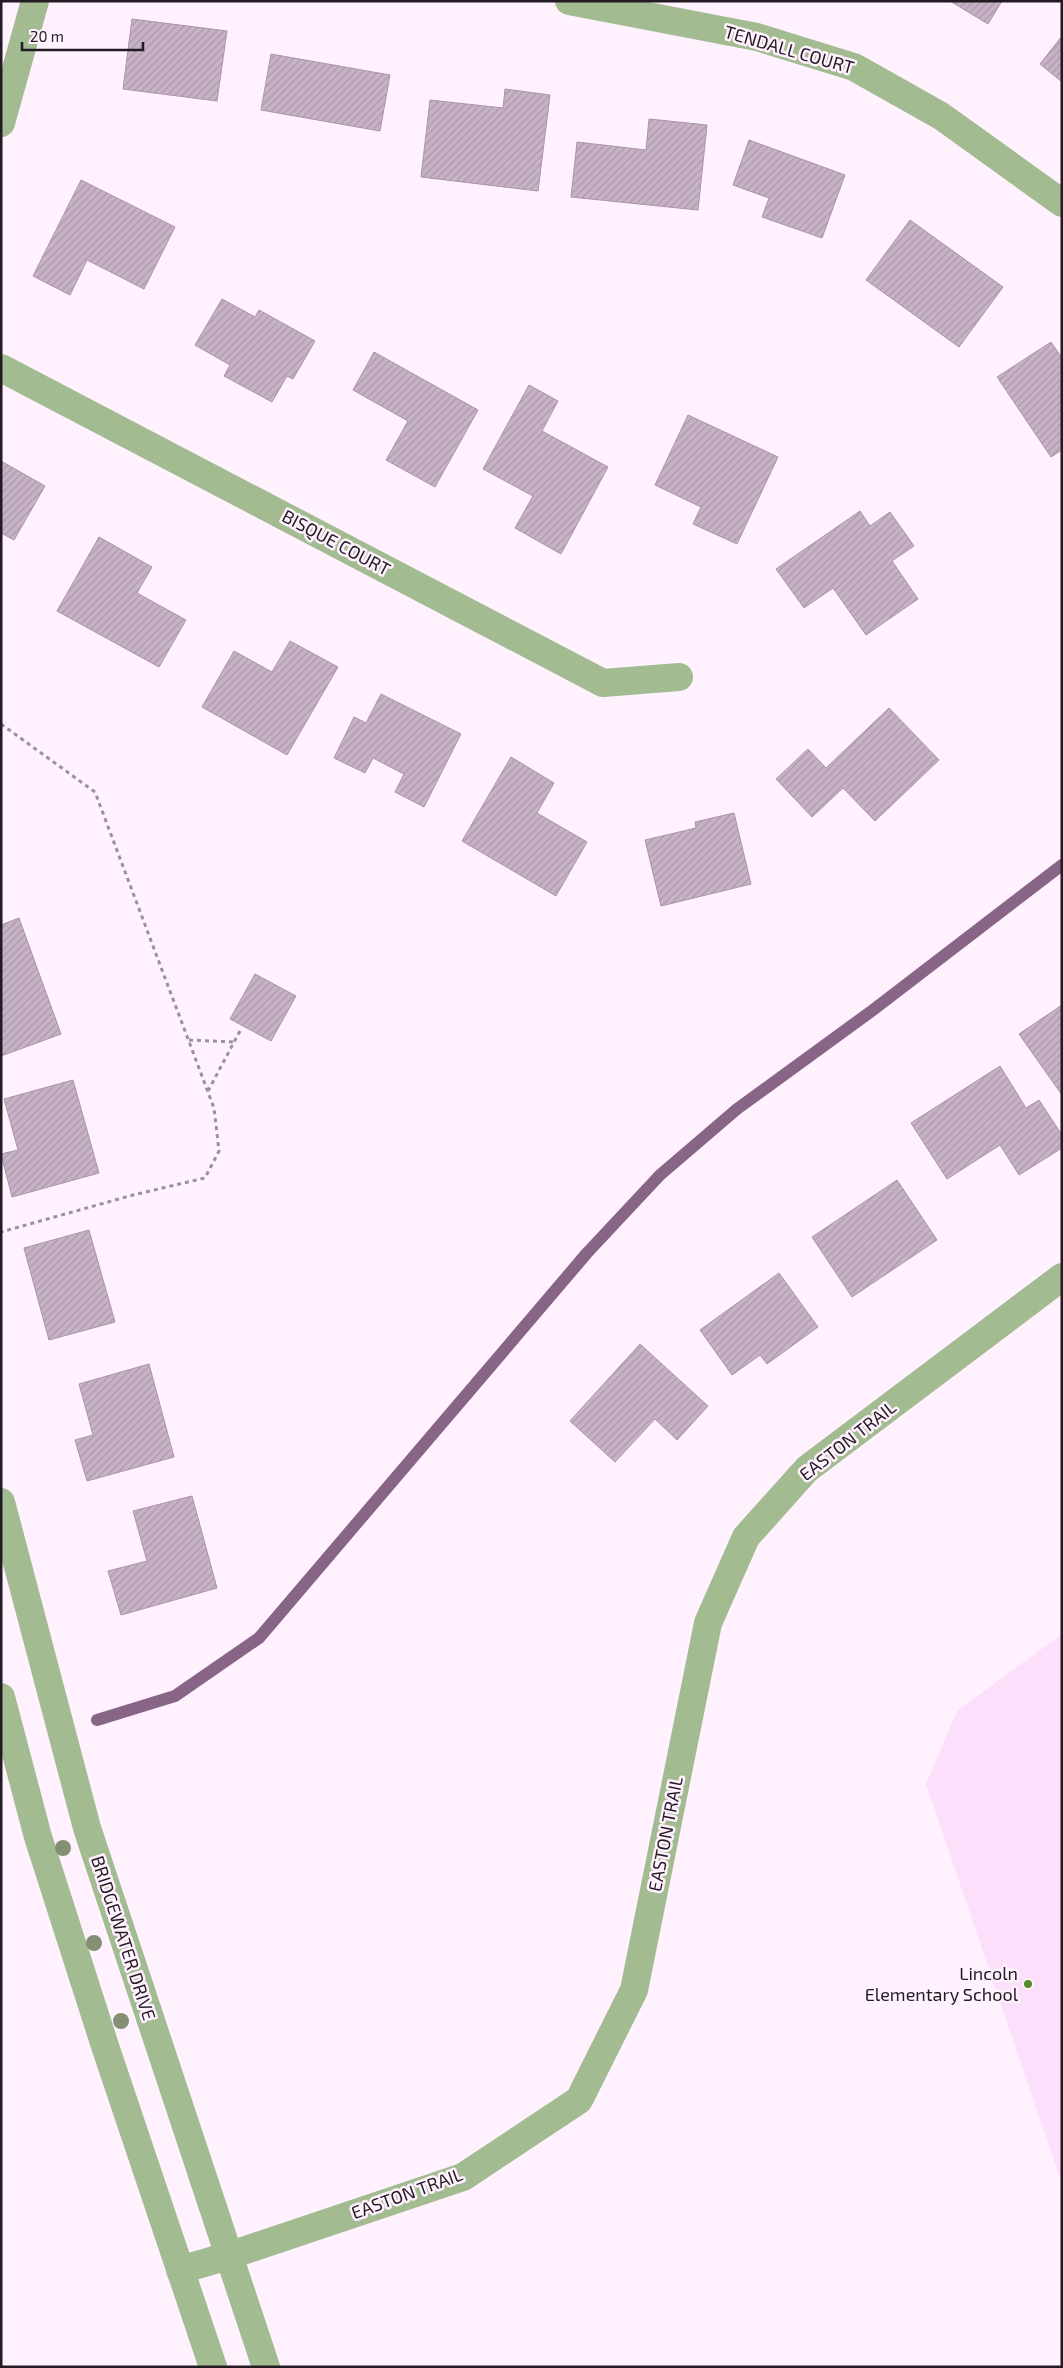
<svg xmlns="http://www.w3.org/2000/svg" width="1063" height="2368" viewBox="0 0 1063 2368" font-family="'Exo 2',sans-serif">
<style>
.built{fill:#fcdffa}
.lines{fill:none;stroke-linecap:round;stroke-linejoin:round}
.stream{stroke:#886587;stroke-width:12}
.building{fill:url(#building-hatch);stroke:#a994a8}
.path{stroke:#9b909b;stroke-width:3;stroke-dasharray:4 4;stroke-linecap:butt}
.minor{stroke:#a2bb90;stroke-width:28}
.tree{fill:#858f73}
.poi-dot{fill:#588c25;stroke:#fff1fe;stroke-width:2}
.labels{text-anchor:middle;stroke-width:5;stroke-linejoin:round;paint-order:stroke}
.street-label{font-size:18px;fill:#231b23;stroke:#fff1fe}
.poi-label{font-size:18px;fill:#231b23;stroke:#fff1fe;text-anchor:end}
</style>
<defs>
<pattern id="building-hatch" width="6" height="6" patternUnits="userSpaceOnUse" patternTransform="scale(1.25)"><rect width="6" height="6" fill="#c8b2c7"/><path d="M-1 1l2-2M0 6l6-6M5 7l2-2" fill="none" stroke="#ac98ab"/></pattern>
</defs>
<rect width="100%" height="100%" fill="#fff1fe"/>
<!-- built -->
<polygon class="built" points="1062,1634 1062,2184 926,1784 957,1711"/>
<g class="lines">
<!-- stream -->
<polyline class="stream" points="97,1720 175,1696 259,1638 587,1253 660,1175 737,1109 873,1010 1062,865"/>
</g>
<!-- building -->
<g class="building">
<polygon points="950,1 1002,1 988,24"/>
<polygon points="132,19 227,31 217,101 123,89"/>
<polygon points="1062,36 1062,82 1040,64"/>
<polygon points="271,54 390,75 380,131 261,110"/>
<polygon points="505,89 550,95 538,191 421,177 430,100 503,108"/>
<polygon points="649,119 707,125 698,210 571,197 577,142 646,150"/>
<polygon points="749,140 845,175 822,238 762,217 769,198 733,185"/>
<polygon points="81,180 175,227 144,289 87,260 70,295 33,276"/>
<polygon points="910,220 1003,287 959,347 866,280"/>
<polygon points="222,299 255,317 259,310 315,341 293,379 287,376 272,402 224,376 230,365 195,345"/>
<polygon points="1051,342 1062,358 1062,450 1051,457 997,377"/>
<polygon points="374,352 478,410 435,487 386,460 408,421 353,390"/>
<polygon points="529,385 558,401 542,431 608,467 561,554 515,528 533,496 483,469"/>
<polygon points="688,415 778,457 737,544 693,524 701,507 655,485"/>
<polygon points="1,461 45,486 14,540 1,533"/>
<polygon points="860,511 870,526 890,512 914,546 892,561 918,599 866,635 833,588 804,608 776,569"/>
<polygon points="99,537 152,567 137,593 186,620 159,667 57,611"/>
<polygon points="290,641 338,667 287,755 202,707 234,651 272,672"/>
<polygon points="381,694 461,734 424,807 395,792 404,774 373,758 365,773 334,758 354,717 366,723"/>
<polygon points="889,708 939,760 875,821 843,788 812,817 776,779 808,749 826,768"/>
<polygon points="511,757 554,783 537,813 587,842 556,896 462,841"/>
<polygon points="734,813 751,884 661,906 645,840 696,828 695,822"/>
<polygon points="19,918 61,1034 1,1056 1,925"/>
<polygon points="255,974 296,996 271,1041 230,1019"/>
<polygon points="1062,1005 1062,1095 1019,1034"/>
<polygon points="1000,1066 1026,1108 1039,1100 1062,1135 1062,1148 1019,1175 1000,1145 947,1179 911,1123"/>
<polygon points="73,1080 99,1173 12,1197 1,1154 18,1150 4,1099"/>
<polygon points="897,1180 937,1240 852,1297 812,1237"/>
<polygon points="89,1230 115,1322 49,1340 24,1248"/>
<polygon points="779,1273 818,1327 767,1364 760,1355 732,1375 700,1330"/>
<polygon points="640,1344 708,1406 677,1440 655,1419 615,1462 570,1421"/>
<polygon points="149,1364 174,1457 87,1481 75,1440 93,1435 79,1384"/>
<polygon points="192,1496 217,1588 121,1615 108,1571 147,1561 133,1511"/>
</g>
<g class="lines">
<!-- path -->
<g class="path">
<polyline points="1,724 95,792 214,1108 219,1151 205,1178 133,1195 1,1232"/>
<polyline points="189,1040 234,1042"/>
<polyline points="208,1091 241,1029"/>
</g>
<!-- minor -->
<g class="minor">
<polyline points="569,1 757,37 854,67 941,116 1062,203"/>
<polyline points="1,123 35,1"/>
<polyline points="1,368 603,683 679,677"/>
<polyline points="1,1502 87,1828 266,2367"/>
<polyline points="1,1697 38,1837 105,2046 213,2367"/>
<polyline points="180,2270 228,2256 463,2177 579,2100 634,1990 708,1623 746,1537 807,1469 1062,1277"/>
</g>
</g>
<!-- trees -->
<g class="tree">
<circle cx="63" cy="1848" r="8"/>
<circle cx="94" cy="1943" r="8"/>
<circle cx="121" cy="2021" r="8"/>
</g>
<!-- markers -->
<circle class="poi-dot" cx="1028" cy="1984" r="5"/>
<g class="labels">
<!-- street labels -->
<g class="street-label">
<text transform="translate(789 50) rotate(16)" y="6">TENDALL COURT</text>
<text transform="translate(336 543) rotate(28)" y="6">BISQUE COURT</text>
<text transform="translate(848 1441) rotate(-38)" y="6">EASTON TRAIL</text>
<text transform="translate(666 1834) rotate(-79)" y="6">EASTON TRAIL</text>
<text transform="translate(123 1938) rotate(72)" y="6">BRIDGEWATER DRIVE</text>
<text transform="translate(407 2194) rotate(-20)" y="6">EASTON TRAIL</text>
</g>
<!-- poi labels -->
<g class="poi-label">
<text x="1018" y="1980">Lincoln<tspan x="1018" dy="21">Elementary School</tspan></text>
</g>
</g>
<!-- border -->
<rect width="1063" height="2368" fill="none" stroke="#231b23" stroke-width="5"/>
<!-- scale -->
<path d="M22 42v8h121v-8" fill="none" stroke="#231b23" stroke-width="2.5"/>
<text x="30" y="42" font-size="15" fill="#231b23" stroke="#fff1fe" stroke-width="4" paint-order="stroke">20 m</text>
</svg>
